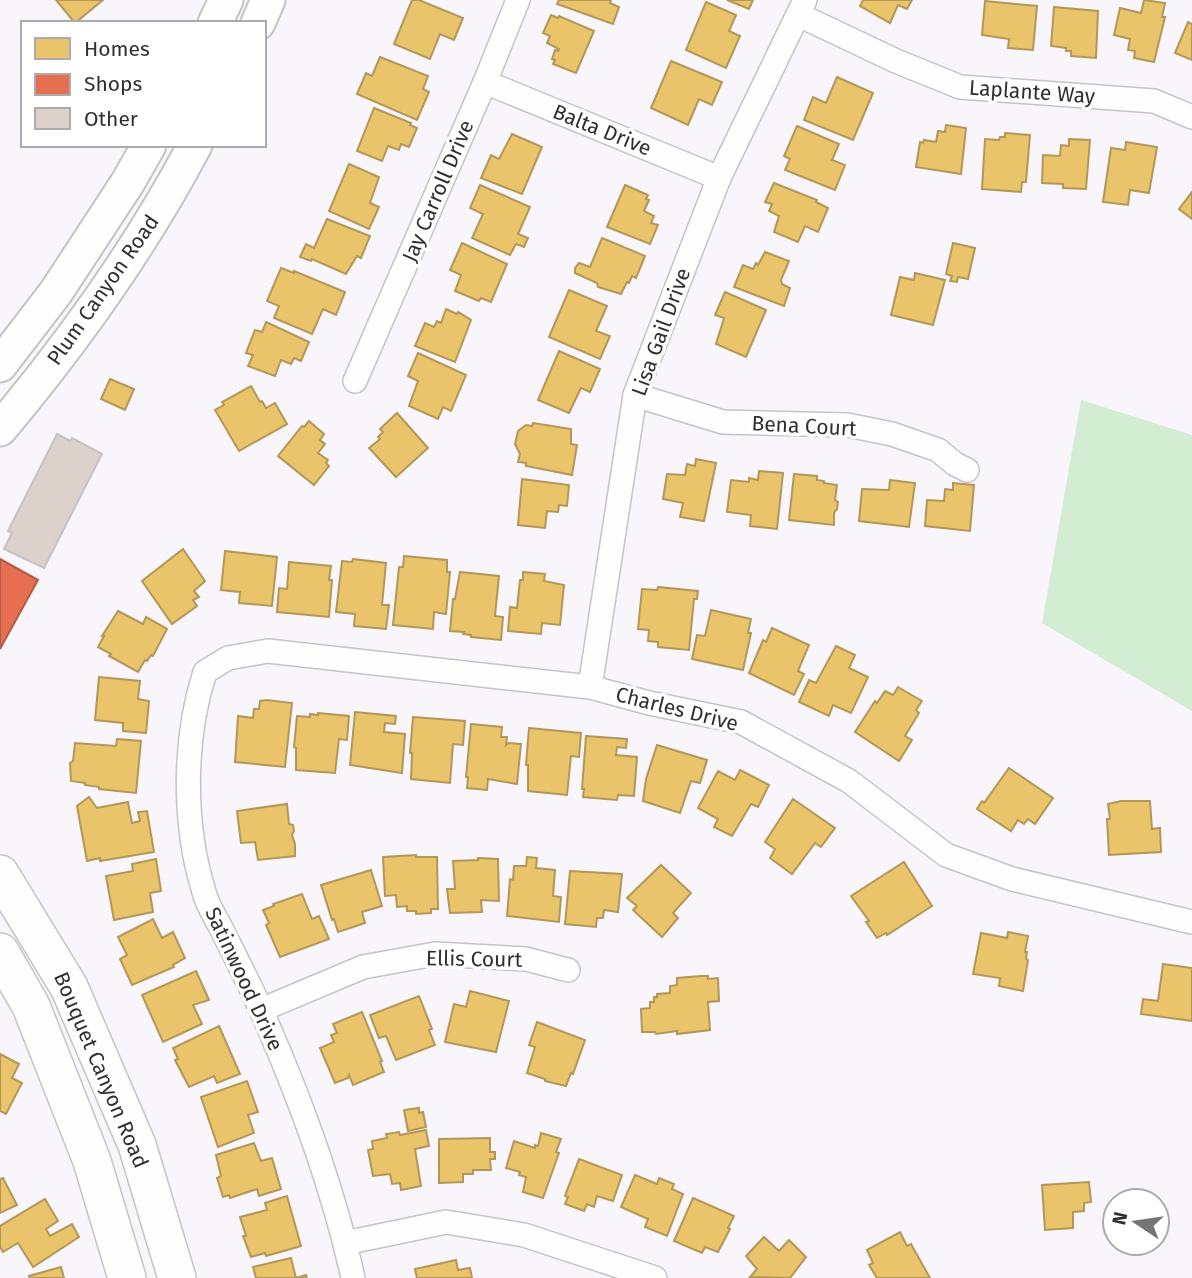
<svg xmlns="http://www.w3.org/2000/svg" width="1192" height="1278" viewBox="0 0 1192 1278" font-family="'Fira Sans',sans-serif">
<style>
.green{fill:#d3edd3}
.homes{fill:#e9c46a;stroke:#b29759;stroke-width:2}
.shops{fill:#e76f51;stroke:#b05c47;stroke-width:2}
.building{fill:#dcd1cb;stroke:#c5c2c3;stroke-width:2}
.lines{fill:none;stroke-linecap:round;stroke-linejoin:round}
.street-casing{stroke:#c5c3c6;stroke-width:26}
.secondary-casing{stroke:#c5c3c6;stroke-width:37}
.primary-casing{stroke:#c5c3c6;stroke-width:40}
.street{stroke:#fefefe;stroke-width:23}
.secondary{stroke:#fefefe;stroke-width:33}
.primary{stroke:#fefefe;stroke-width:37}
.labels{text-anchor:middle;stroke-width:7;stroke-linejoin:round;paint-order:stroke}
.street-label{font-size:21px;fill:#302e31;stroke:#fff}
</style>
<rect width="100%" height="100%" fill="#f9f6fb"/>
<!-- green -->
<polygon class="green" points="1081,400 1192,435 1192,711 1042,623"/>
<!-- homes -->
<g class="homes">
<polygon points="56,0 103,0 75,23"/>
<polygon points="412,0 419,0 463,18 454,40 440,34 430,59 394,44"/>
<polygon points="559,0 611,0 610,3 619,7 613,24 557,4"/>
<polygon points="727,0 753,0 749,9"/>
<polygon points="863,0 912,0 907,9 898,5 890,23 860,6"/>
<polygon points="1144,0 1165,3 1162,17 1165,17 1154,62 1134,58 1135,51 1128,50 1130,39 1114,35 1120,8 1141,13"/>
<polygon points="985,1 1037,6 1033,50 1008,48 1009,39 982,35"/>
<polygon points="706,2 736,15 729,31 740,36 726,68 686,50"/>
<polygon points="1054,7 1098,11 1096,58 1071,56 1071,51 1066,51 1066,48 1051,46"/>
<polygon points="551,15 558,18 559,16 594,31 576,73 553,64 555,60 552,59 555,50 558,51 559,49 547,43 550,36 543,33"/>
<polygon points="1188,22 1192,24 1192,60 1175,53"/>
<polygon points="380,57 428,76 423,89 429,92 417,120 357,94 366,73 372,76"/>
<polygon points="671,61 722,82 712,105 699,99 688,125 651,108"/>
<polygon points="837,77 873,93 853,140 804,120 813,97 826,103"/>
<polygon points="374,108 411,123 410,125 417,128 409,147 401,144 399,150 388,146 382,161 357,151"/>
<polygon points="946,125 966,128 961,174 916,167 920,142 923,143 924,140 936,142 938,131 945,132"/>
<polygon points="797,126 839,144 832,160 845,165 835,190 785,170 790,159 784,156"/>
<polygon points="1005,133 1030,135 1026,182 1022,182 1021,192 982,189 985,139 999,140 1000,137 1005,137"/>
<polygon points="512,134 542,147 522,194 481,178 491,155 499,159"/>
<polygon points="1069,139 1090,140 1086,189 1063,188 1063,184 1042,183 1043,155 1060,156 1061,145 1069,146"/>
<polygon points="1126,142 1157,147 1149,193 1130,190 1128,205 1103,202 1111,148 1125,150"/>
<polygon points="349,164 379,177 370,203 379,207 369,229 329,211"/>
<polygon points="774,183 817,200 816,202 828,208 818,232 805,226 798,242 774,232 779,216 769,211 772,204 765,202"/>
<polygon points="480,185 530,207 518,234 528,238 524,247 516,244 510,255 472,238 483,214 470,208"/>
<polygon points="625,185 648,195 646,199 649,200 644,211 654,216 651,223 658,225 650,244 607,227"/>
<polygon points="1192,192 1192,219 1179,209"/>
<polygon points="327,219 370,236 361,258 357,256 346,274 312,259 311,261 300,257 306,244 314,248"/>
<polygon points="602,238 645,256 636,278 632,276 629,283 627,282 621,294 598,287 597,283 575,273 575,268 579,263 590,267"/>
<polygon points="462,243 507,264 491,302 481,298 479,301 455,291 461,275 450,270"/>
<polygon points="953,243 975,248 968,279 958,277 957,282 950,281 952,276 946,274"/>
<polygon points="765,252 789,261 781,280 782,284 790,288 784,306 734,287 743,265 753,269 756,263 758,265"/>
<polygon points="281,268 294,273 294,271 345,292 336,315 323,309 312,334 274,318 279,306 267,301"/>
<polygon points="915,273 945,280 933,325 891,315 900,277 914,280"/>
<polygon points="569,290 607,306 596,331 610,336 600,359 549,337"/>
<polygon points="725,292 766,310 746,357 716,344 724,318 715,315"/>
<polygon points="446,309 457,314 458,312 471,320 455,362 415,346 425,323 434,327 437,321 441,323"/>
<polygon points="266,322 309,342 301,361 294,358 291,364 281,360 275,376 248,366 253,355 246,353 255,330 262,332"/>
<polygon points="559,351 600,369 590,392 581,388 569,413 538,400"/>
<polygon points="418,353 466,375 451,411 443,407 438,419 409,406 418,381 408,376"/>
<polygon points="110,379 134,389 125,410 101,399"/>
<polygon points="251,386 260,402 262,401 266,408 275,403 287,424 239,451 215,410 224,405 222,402"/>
<polygon points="397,413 428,448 396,477 369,448 380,439 378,437 383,432 380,429"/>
<polygon points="309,421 324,434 320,440 325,444 318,453 328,460 326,463 329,466 314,485 278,456 302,426 304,427"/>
<polygon points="533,423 571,429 571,444 577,445 572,475 526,466 526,463 518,462 520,454 515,444 518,431 526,425 532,426"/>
<polygon points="696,459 716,463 704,521 680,517 683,503 663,499 667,474 685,475 687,464 695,466"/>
<polygon points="759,471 783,473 777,529 750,526 751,515 727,512 731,480 749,482 749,478 758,480"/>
<polygon points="794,474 817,476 817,480 824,481 824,483 837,485 835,500 838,502 837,509 834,513 834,525 789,520"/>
<polygon points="522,479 569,485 567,506 559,505 558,512 547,511 545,528 518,525"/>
<polygon points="890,480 915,483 909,527 859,521 862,489 889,490"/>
<polygon points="953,483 974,485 970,531 925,526 927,500 944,501 945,489 953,490"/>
<polygon points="183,549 205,581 194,591 199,597 193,600 197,606 172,624 142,581"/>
<polygon points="225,551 277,557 272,606 239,603 240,592 221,590"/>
<polygon points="404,556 447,560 447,572 450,572 446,614 434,612 433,629 393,625 399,567 403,567"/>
<polygon points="353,559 386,563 382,605 389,605 386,629 354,626 355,614 336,612 342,561 352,562"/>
<polygon points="289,562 331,566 329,580 332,580 329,617 277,612 279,588 287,589"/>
<polygon points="460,572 499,576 495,616 503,617 501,640 471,637 471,635 463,634 464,632 450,631 453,599 455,599"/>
<polygon points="523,572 545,574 544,581 564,585 560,625 542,623 541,634 508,631 510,607 517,608 520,580 523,580"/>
<polygon points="658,587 698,591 697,599 694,599 689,650 658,647 658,642 648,641 649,630 638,629 642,589 657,590"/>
<polygon points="711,610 751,619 748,633 751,633 743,670 692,659 697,635 705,636"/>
<polygon points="118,611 143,624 146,617 167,629 153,656 151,655 147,661 145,660 138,672 109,656 111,654 98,647 104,636 102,636"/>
<polygon points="772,628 809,645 798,671 804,674 794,695 749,673 763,640 766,642"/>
<polygon points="836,646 855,655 849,668 868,677 851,713 833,705 829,716 799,702 809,680 816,683"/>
<polygon points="99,677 140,681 138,699 149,701 146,733 123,731 123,723 95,720"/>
<polygon points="898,687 922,701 916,710 919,713 905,736 912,740 899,761 855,732 875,701 877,703 885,691 893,695"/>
<polygon points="267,700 292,703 285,767 235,762 238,716 253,718 254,709 259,709 260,701"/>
<polygon points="355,712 396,716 395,724 385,723 384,732 405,734 402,773 350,765"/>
<polygon points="318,713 349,716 347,740 339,739 335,773 296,770 296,748 294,747 297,716 310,717 310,714 318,715"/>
<polygon points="413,717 465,721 463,745 453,744 450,783 411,779 412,753 410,753"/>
<polygon points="471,724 502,727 501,737 507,737 506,745 508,743 521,744 517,784 488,779 487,790 467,788 468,777 466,777"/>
<polygon points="529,728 581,733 579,757 571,756 567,795 528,791 528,765 526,765"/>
<polygon points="586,736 627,739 626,748 617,747 616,755 637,757 634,796 618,795 617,800 583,797 584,789 582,789"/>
<polygon points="117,739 141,741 136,793 99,789 99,787 85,785 85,783 71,781 70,763 73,761 75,743 116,746"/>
<polygon points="657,745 707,760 700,783 691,781 680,813 643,801 646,779"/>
<polygon points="1009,768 1053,798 1035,824 1028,819 1024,824 1018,820 1011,831 977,809 982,801 984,803"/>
<polygon points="740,770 769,785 758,807 751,804 732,836 714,827 718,819 698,808 718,771 735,780"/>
<polygon points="89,797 97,808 128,802 132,823 140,821 138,812 147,811 154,852 100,861 100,858 87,861 77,806"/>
<polygon points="793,799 835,828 821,847 815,843 792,874 770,858 775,849 765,842"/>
<polygon points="1121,801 1150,801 1152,829 1160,828 1161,852 1109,855 1107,819 1110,819 1108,804"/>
<polygon points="287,804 289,824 293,825 294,831 292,835 295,844 295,856 258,860 255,842 241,843 237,811"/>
<polygon points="416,855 416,857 437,857 438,909 431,909 431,913 416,914 416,911 407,911 407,906 397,907 396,895 385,896 383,857"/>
<polygon points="527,857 537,858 536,868 555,870 553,896 561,897 559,922 507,916 510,879 513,880 514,866 526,866"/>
<polygon points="478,858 498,859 499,901 481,900 482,912 450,913 447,889 455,889 453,861 478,860"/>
<polygon points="156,859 161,891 150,893 153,912 114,920 106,876 133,871 132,864"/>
<polygon points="904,862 932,906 887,935 886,933 877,938 866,922 869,921 851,896"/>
<polygon points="661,865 691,893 673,913 678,918 662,937 633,910 637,906 627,898"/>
<polygon points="371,870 382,906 362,912 365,923 338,932 334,919 332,920 321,885"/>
<polygon points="570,871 622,874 618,912 604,910 603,918 597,918 596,927 565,924"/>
<polygon points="302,894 312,919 319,916 329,939 280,957 266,925 269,923 263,910 274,906 273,904"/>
<polygon points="153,919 162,938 173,932 185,958 173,965 174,967 132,985 120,959 127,955 118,937"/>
<polygon points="1008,932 1028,936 1025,952 1027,952 1026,959 1028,960 1023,991 999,986 1000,978 973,974 981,933 1007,938"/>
<polygon points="1163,964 1192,968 1192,1021 1141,1014 1143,999 1158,1001"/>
<polygon points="196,971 209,1000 193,1005 202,1024 163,1042 142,995"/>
<polygon points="701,976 708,976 708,979 718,978 719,1001 708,1002 710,1030 677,1034 677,1031 656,1034 655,1032 642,1032 641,1009 650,1008 650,1002 654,1002 654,997 657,997 657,994 670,993 670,986 677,985 677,978"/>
<polygon points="470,991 509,1001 496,1052 445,1042 454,1004 466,1007"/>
<polygon points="419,996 432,1029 429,1030 435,1045 396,1060 386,1036 379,1038 370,1015"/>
<polygon points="362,1012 382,1061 380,1062 384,1072 353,1085 349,1075 348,1078 335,1083 320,1048 334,1042 331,1035 337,1033 333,1024"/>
<polygon points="537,1022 585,1040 573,1074 571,1073 566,1086 545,1081 545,1079 527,1073 535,1047 529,1045"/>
<polygon points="219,1026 240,1074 217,1083 214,1076 189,1087 175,1060 178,1059 173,1048"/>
<polygon points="0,1054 19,1064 12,1078 22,1083 6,1114 0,1111"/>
<polygon points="247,1081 258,1112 248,1115 254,1133 218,1147 201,1097"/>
<polygon points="419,1108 419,1113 423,1112 426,1127 408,1131 404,1110"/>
<polygon points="426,1130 429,1146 415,1149 421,1186 401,1190 400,1183 392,1184 390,1174 373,1176 368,1150 373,1149 372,1141 387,1138 386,1134 399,1132 400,1135"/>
<polygon points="541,1133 561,1139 556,1152 559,1153 543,1198 523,1192 526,1177 519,1175 520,1172 506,1168 514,1141 535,1148 535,1145 538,1146"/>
<polygon points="490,1138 490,1152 495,1152 495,1159 490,1159 491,1170 473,1170 473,1174 463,1174 463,1182 439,1183 439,1139"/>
<polygon points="254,1143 261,1161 272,1158 281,1189 259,1196 257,1189 230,1198 229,1195 223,1197 217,1178 221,1176 216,1155"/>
<polygon points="579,1159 622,1175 613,1201 597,1196 594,1207 587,1204 584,1211 565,1204 568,1197 565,1196"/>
<polygon points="635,1175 657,1184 659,1178 674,1184 672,1189 683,1194 667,1236 645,1227 648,1219 621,1207"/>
<polygon points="3,1178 17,1205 0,1213 0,1179"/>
<polygon points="1089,1182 1091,1202 1084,1203 1084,1211 1073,1212 1073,1228 1045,1230 1042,1185"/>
<polygon points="287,1196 301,1246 266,1256 265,1253 251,1257 243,1236 246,1236 240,1217 267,1210 265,1203"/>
<polygon points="693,1198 734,1216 728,1228 730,1229 718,1252 705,1247 702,1253 674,1241"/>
<polygon points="45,1199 58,1221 46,1229 50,1236 72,1224 79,1237 33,1267 18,1243 3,1252 0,1247 0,1226"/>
<polygon points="900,1232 907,1246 911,1244 930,1278 877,1278 869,1265 873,1263 867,1250"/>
<polygon points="764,1237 779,1251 789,1240 806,1257 790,1278 750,1277 757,1269 746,1256"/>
<polygon points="291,1258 296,1278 306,1275 307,1278 256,1278 253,1267"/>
<polygon points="456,1260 458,1270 470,1268 472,1278 417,1278 415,1269"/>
<polygon points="61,1267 64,1278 30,1278 29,1276"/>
</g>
<!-- shops -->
<polygon class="shops" points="0,559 38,580 0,649"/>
<!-- building -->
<polygon class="building" points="57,434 70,441 72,438 102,454 44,568 4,549 12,533 8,531"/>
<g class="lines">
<!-- street casing -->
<g class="street-casing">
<g id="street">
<polyline points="799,15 896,61 960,87 1154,101 1192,117"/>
<polyline points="485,82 719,178"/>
<polyline points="355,381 485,82 518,0"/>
<polyline points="635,395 723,422 847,425 892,434 938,450 955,464 967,470"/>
<polyline points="590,687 635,395 719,178 805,0"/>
<polyline points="261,1010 363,967 435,954 526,959 568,970"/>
<polyline points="345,1243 446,1222 524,1235 655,1278"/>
<path d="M353 1278C333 1186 300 1098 262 1012 249 983 234 954 220 926 214 915 207 904 204 892 183 824 183 740 205 672L228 658 268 651 590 687 649 703 741 722 849 781 946 855 1012 879 1192 922"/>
</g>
</g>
<!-- secondary casing -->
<g class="secondary-casing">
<g id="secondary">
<polyline points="215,23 226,0"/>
<polyline points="258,23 268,0"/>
<polyline points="0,365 56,292 128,182 149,145"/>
<path d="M0 429C74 341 141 247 195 145"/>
</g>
</g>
<!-- primary casing -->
<g class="primary-casing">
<g id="primary">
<polyline points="0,874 69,987 137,1145 177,1278"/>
<polyline points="0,952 31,1006 92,1161 127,1278"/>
</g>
</g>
<!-- street -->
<use href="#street" class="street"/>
<!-- secondary -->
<use href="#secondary" class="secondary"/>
<!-- primary -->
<use href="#primary" class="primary"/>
</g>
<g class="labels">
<!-- street labels -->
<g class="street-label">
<text transform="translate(1032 92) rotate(4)" y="7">Laplante Way</text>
<text transform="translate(602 130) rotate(22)" y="7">Balta Drive</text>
<text transform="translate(438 191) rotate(-67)" y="7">Jay Carroll Drive</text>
<text transform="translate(103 290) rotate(-55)" y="7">Plum Canyon Road</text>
<text transform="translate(661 332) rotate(-70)" y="7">Lisa Gail Drive</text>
<text transform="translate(804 426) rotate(3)" y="7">Bena Court</text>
<text transform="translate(677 709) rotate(14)" y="7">Charles Drive</text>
<text transform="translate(474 959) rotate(1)" y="7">Ellis Court</text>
<text transform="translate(244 979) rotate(65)" y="7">Satinwood Drive</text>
<text transform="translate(101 1070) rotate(67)" y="7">Bouquet Canyon Road</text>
</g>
</g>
<!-- legend -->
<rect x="21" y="21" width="245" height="126" fill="#ffffff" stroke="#acabad" stroke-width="2"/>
<rect x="35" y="38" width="35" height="21" fill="#e9c46a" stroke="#acabad" stroke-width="2"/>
<text x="84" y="56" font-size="21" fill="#302e31">Homes</text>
<rect x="35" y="74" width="35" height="21" fill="#e76f51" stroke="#acabad" stroke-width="2"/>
<text x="84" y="91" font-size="21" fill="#302e31">Shops</text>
<rect x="35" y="108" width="35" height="21" fill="#dcd1cb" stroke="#acabad" stroke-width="2"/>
<text x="84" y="126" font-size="21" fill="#302e31">Other</text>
<!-- north arrow -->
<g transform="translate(1136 1222) rotate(283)"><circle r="33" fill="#ffffff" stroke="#acabad" stroke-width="2"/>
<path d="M0-5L12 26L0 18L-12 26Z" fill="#767478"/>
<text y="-10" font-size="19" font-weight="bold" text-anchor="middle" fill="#302e31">N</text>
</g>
</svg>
